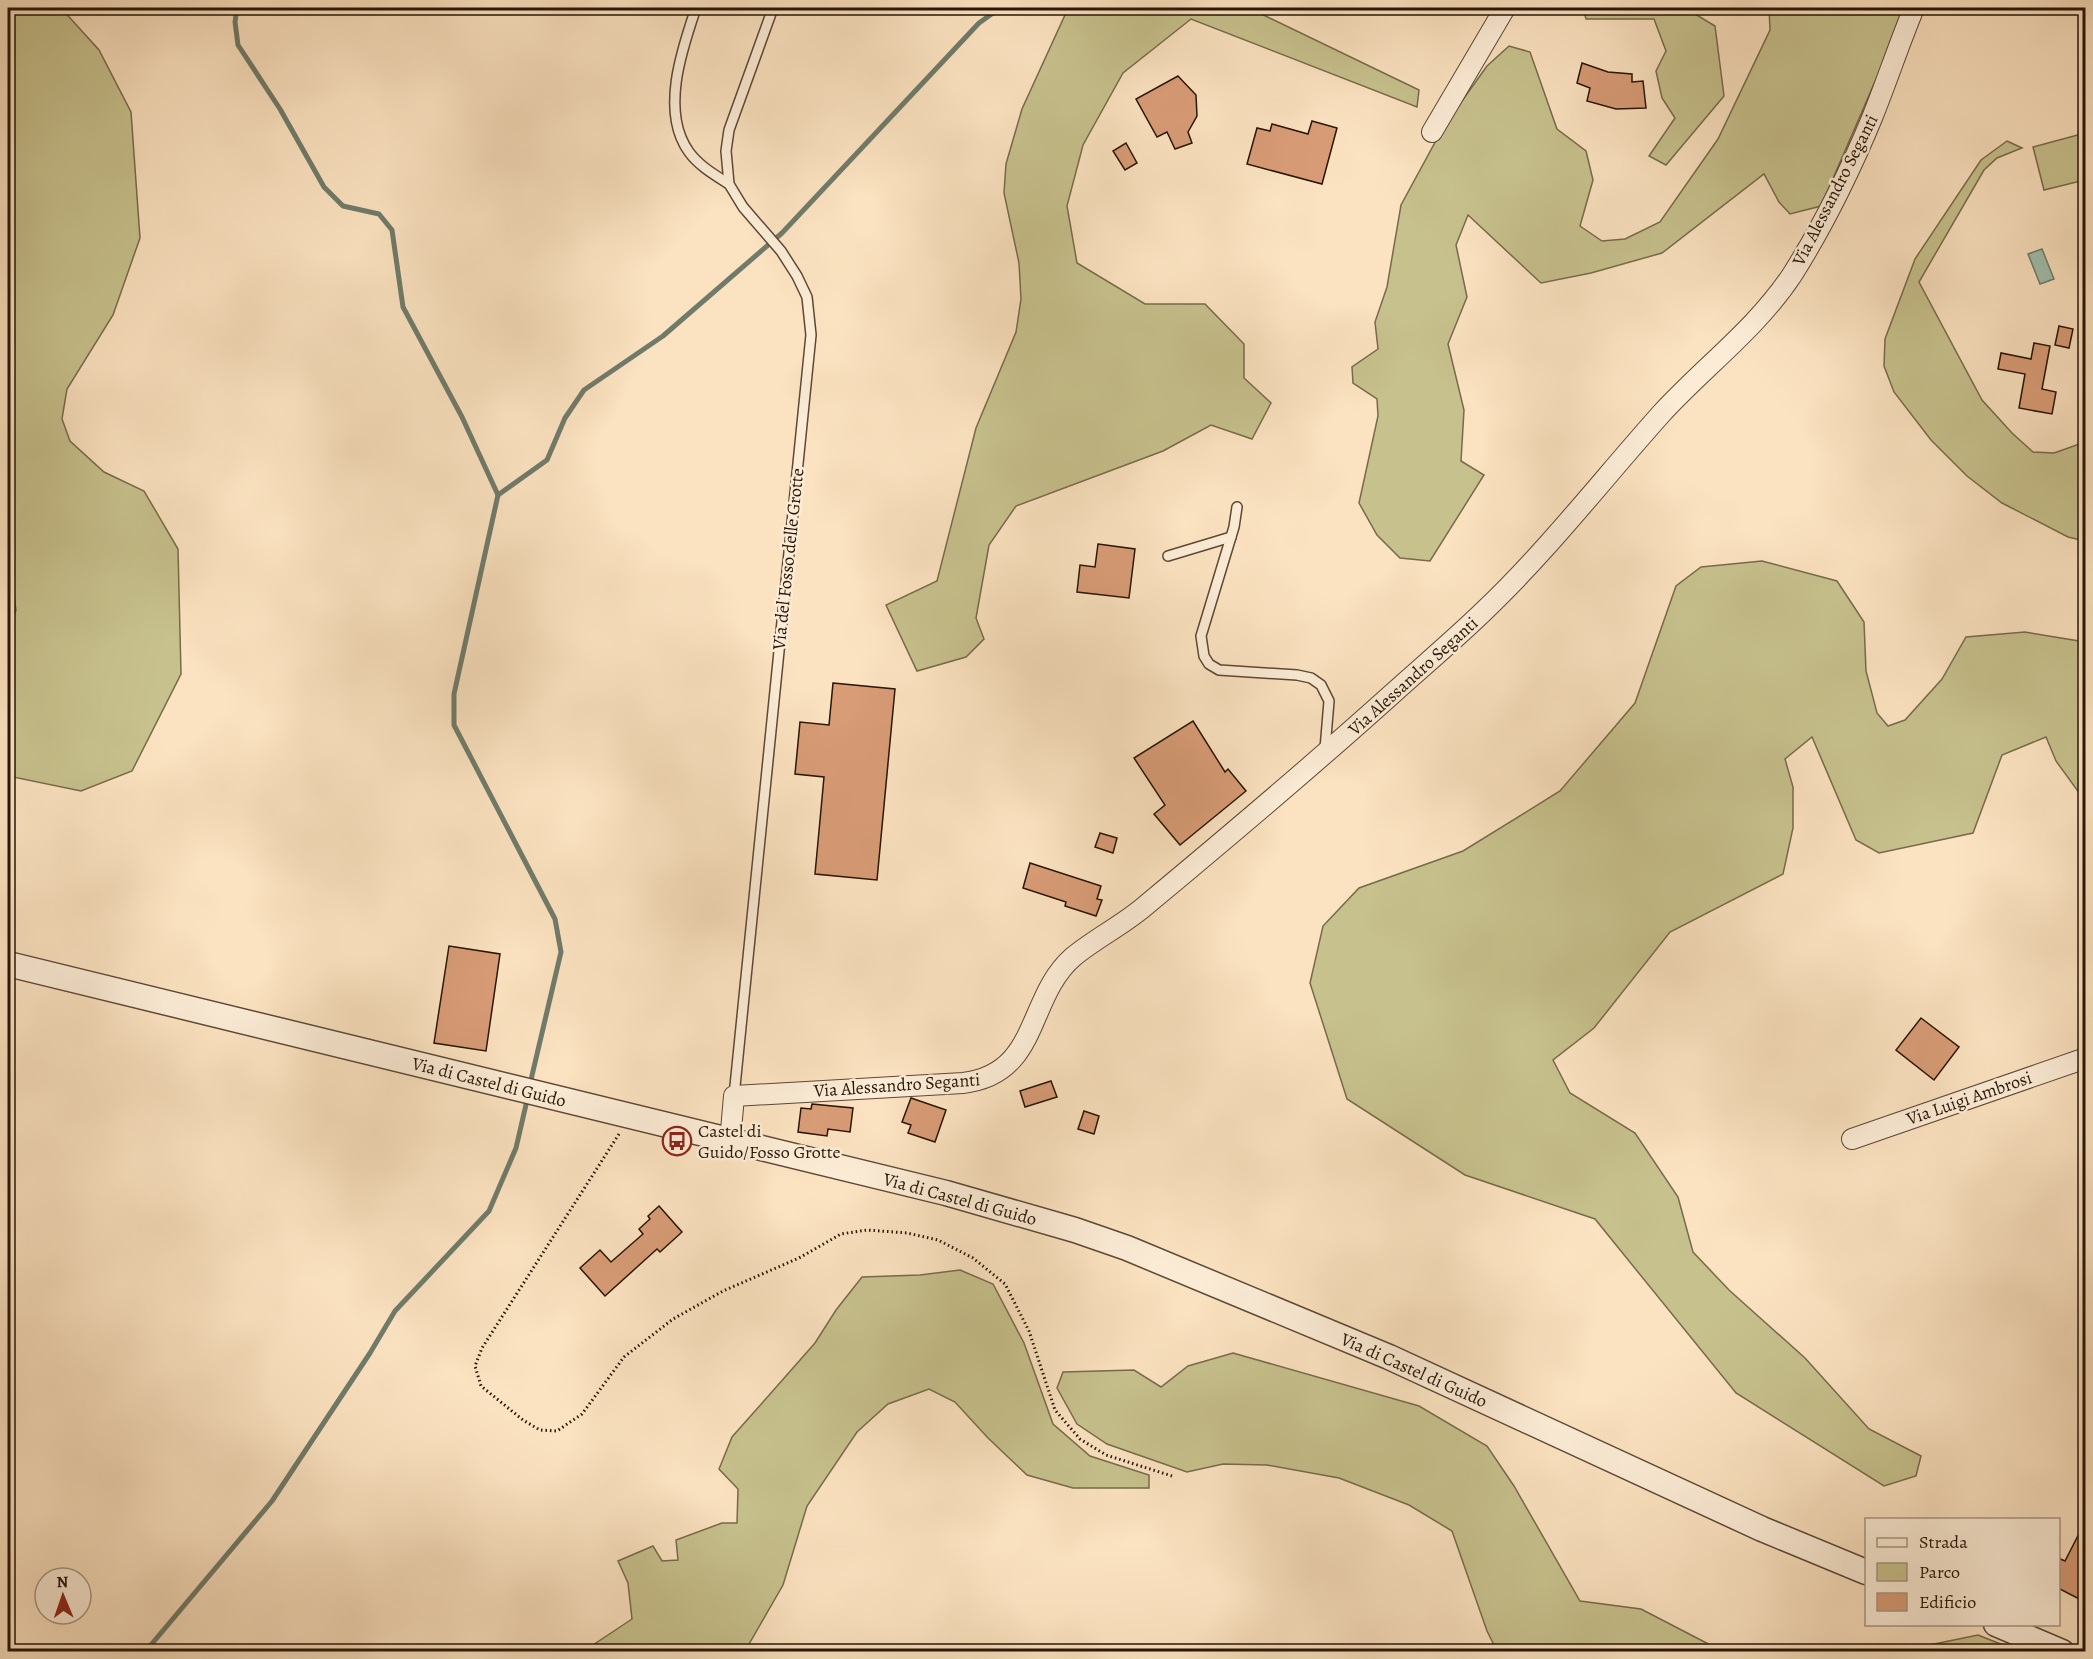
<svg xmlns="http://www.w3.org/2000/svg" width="2093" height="1659" viewBox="0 0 2093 1659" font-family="Alegreya,serif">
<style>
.green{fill:#c7c18d;stroke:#776b4a;stroke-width:1.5}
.water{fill:#a0bfad;stroke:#707b6a;stroke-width:1.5}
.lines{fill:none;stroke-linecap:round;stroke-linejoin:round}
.stream{stroke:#707b6a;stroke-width:5}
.building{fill:#d89c76;stroke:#271506;stroke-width:1.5}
.service-casing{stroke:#5c4834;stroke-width:12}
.minor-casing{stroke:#5c4834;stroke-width:22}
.tertiary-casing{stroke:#5c4834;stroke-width:27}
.path{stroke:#271506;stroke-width:3;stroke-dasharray:1.5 3;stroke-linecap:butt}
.service{stroke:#fcecd6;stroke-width:9}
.minor{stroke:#fcecd6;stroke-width:20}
.tertiary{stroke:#fcecd6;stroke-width:24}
.labels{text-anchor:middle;stroke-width:5;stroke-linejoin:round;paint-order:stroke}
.street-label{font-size:18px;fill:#271506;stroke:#fcecd6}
.poi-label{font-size:18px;fill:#271506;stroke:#fcecd6;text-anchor:start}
</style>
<rect width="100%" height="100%" fill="#fbe2c0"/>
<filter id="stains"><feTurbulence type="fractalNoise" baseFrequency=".00333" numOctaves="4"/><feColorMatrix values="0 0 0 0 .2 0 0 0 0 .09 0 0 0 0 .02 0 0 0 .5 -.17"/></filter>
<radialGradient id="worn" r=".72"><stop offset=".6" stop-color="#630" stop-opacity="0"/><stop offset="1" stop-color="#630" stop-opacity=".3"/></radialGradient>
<!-- green -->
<g class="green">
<polygon points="8,8 61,8 99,50 131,112 140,238 113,315 67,389 62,419 70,441 104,472 144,491 178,549 181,674 132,771 81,791 8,776 8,636 16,610 10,570 8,568"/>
<polygon points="1071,8 1249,8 1419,90 1417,107 1191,19 1123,73 1083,145 1067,206 1077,263 1145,304 1205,304 1244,344 1244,378 1271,403 1252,439 1211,425 1163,451 1016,506 989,545 976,618 984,639 966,657 917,671 886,605 937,581 976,428 1016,332 1021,299 1019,263 1004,193 1006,164 1022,109 1065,15"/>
<polygon points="1583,8 1689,8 1690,11 1715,26 1724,96 1666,165 1649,156 1675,118 1662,98 1656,71 1666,51 1654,19 1586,19"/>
<polygon points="1769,8 1907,8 1821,206 1790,214 1779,202 1764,174 1662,253 1591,273 1541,283 1468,215 1456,245 1467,297 1448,344 1464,410 1461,461 1484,475 1430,561 1400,558 1377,535 1359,503 1378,416 1377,399 1353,383 1352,367 1378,349 1375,322 1387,287 1401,205 1444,126 1487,66 1509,46 1530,52 1557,129 1586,151 1593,180 1580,226 1602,241 1625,239 1660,222 1718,139 1770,30"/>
<polygon points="2085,133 2085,180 2044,190 2033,147"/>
<polygon points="2007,141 2022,148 1997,158 1984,170 1919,282 1982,400 2012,433 2033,452 2054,453 2085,442 2085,541 2068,537 2002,503 1967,476 1931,440 1894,392 1884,366 1885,339 1915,259 1981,160"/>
<polygon points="1762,561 1837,581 1864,622 1866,671 1877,713 1888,726 1905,720 1942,679 1966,637 2025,632 2085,642 2085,801 2056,761 2046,737 2002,755 1973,833 1879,853 1856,840 1812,737 1785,759 1793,787 1793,828 1783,874 1670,932 1594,1028 1553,1060 1570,1093 1635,1133 1678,1197 1693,1252 1729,1290 1805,1358 1869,1429 1921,1456 1916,1476 1884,1486 1736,1393 1595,1219 1465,1175 1347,1099 1310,983 1323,926 1359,888 1463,851 1560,791 1635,703 1676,586 1701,567"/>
<polygon points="960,1270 993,1284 1024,1343 1053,1424 1090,1456 1149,1475 1149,1488 1073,1488 1027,1475 988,1438 955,1402 929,1389 888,1404 857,1432 807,1506 783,1585 745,1651 584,1651 632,1619 628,1583 618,1561 653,1546 662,1561 678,1560 676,1540 722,1523 737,1523 738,1489 719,1469 732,1437 815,1343 836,1310 862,1277 920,1275"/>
<polygon points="1233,1353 1419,1406 1487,1446 1514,1486 1580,1601 1641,1609 1722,1651 1497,1651 1487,1631 1452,1531 1409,1505 1339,1478 1267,1465 1223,1464 1187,1472 1107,1444 1077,1424 1057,1388 1063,1372 1134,1370 1161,1387 1188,1366"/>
<polygon points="1978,1635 2018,1651 1908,1651 1910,1649"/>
</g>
<!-- water -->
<polygon class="water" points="2042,249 2054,279 2040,284 2028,254"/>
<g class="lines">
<!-- stream -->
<g class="stream">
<polyline points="237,8 235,22 238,45 280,109 324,187 343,206 379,214 392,230 403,307 462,417 498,495"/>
<polyline points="530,1084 561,952 555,919 454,725 454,694 498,495 547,460 565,418 584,390 663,336 782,233 979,23 1000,8"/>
<polyline points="145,1652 272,1501 370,1353 395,1311 489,1211 516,1148 528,1096"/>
</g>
</g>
<!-- building -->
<g class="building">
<polygon points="1582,63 1608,72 1632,74 1632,82 1643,81 1646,108 1616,109 1587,101 1590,88 1577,83"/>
<polygon points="1178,76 1196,95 1197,116 1188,132 1192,143 1175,149 1167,132 1157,137 1136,99"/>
<polygon points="1312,121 1337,128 1322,184 1247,164 1257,128 1270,131 1272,124 1308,134"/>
<polygon points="1126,143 1137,163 1125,170 1113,151"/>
<polygon points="2059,326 2073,329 2069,348 2055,345"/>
<polygon points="2034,343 2050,346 2042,389 2056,392 2052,414 2019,408 2025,374 1998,369 2001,353 2031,359"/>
<polygon points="1098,544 1135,549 1129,598 1077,592 1080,565 1095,567"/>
<polygon points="833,683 895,689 877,880 815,874 824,777 795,774 800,722 829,725"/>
<polygon points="1193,721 1225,772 1228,769 1246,791 1180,845 1154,814 1165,805 1134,758"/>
<polygon points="1100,833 1117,838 1113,853 1095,847"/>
<polygon points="1030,863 1101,886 1097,899 1102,900 1096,916 1065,906 1066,902 1023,888"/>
<polygon points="449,946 500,954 486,1051 434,1043"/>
<polygon points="1921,1018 1959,1047 1934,1080 1896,1050"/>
<polygon points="1051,1081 1057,1097 1025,1107 1020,1091"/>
<polygon points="911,1098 946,1110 935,1142 908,1133 911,1125 902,1122"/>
<polygon points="812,1104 853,1108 850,1132 828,1129 827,1136 798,1132 801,1108 811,1109"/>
<polygon points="1084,1111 1099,1116 1094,1134 1078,1129"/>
<polygon points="659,1206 682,1232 660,1252 657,1249 605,1296 580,1268 600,1250 611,1262 643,1234 639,1229 650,1219 648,1216"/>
<polygon points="2085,1522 2085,1602 2058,1588 2058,1558 2065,1561"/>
</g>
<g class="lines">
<!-- service casing -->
<g class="service-casing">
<g id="service">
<path d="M696 8C682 49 660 112 689 152 699 166 715 175 729 184"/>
<polyline points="1237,507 1234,527 1201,636 1204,656 1209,664 1219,670 1297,675 1311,678 1321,685 1329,701 1325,749"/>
<polyline points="1168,556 1231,537"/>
<polyline points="734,1096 811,335 807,297 797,276 781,251 743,207 729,184 726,151 729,130 773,8"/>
</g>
</g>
<!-- minor casing -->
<g class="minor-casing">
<g id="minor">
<polyline points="1432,132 1505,8"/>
<polyline points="1852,1139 2086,1058"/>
<path d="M730 1142 734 1096 963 1083C1040 1074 1026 998 1073 957 1096 938 1123 925 1145 906 1228 837 1311 767 1391 695 1422 667 1454 640 1484 611 1548 550 1602 480 1661 414 1704 367 1757 328 1792 275 1823 226 1850 171 1872 118 1887 81 1899 44 1914 8"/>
</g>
</g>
<!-- tertiary casing -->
<g class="tertiary-casing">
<g id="tertiary">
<polyline points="8,964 946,1193 1075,1230 1127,1248 1389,1357 1762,1529 1866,1572"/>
<polyline points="1996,1624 2062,1652"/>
</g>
</g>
<!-- path -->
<polyline class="path" points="619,1134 482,1348 475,1366 481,1386 523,1420 540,1430 557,1431 582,1414 624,1357 673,1319 723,1291 799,1258 841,1234 867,1230 907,1233 938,1240 973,1258 1005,1284 1029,1331 1055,1410 1080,1439 1106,1455 1172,1476"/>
<!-- service -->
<use href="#service" class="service"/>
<!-- minor -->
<use href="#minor" class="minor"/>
<!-- tertiary -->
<use href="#tertiary" class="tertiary"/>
</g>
<!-- icons -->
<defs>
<g id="bus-ring" transform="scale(1.5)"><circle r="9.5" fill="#fcecd6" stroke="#8f2418" stroke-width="1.5"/><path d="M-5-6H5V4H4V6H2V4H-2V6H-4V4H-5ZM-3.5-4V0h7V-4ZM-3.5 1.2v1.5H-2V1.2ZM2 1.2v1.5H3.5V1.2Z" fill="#8f2418"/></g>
</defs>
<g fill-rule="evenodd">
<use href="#bus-ring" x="677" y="1141"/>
</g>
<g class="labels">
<!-- street labels -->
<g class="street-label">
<text transform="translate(1835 190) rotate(-63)" y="6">Via Alessandro Seganti</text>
<text transform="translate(788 559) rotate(-84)" y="6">Via del Fosso delle Grotte</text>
<text transform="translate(1413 676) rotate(-42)" y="6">Via Alessandro Seganti</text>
<text transform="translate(489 1082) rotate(14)" y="6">Via di Castel di Guido</text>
<text transform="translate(897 1085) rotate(-4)" y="6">Via Alessandro Seganti</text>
<text transform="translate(1969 1098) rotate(-19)" y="6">Via Luigi Ambrosi</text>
<text transform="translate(960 1199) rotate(15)" y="6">Via di Castel di Guido</text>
<text transform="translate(1414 1370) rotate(24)" y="6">Via di Castel di Guido</text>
</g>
<!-- poi labels -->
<g class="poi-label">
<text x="698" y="1137">Castel di<tspan x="698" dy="21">Guido/Fosso Grotte</tspan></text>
</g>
</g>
<!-- margin -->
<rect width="2093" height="1659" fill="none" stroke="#fbe2c0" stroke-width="30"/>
<rect x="9" y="9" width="2075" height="1641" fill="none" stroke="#271506" stroke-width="3"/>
<rect x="15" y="15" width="2063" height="1629" fill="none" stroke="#271506" stroke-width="1.5"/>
<!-- legend -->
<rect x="1865" y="1518" width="195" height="108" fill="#fcecd6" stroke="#a79683" stroke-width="1.5"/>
<rect x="1877" y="1538" width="30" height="9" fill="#fcecd6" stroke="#a79683" stroke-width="1.5"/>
<text x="1919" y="1548" font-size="18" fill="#271506">Strada</text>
<rect x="1877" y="1563" width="30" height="18" fill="#c7c18d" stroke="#a79683" stroke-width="1.5"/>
<text x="1919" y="1578" font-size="18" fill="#271506">Parco</text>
<rect x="1877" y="1593" width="30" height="18" fill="#d89c76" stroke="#a79683" stroke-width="1.5"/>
<text x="1919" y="1608" font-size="18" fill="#271506">Edificio</text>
<!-- north arrow -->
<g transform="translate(63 1596) rotate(358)"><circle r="28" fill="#fcecd6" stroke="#a79683" stroke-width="1.5"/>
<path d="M0-4.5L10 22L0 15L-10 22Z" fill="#8f2418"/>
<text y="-9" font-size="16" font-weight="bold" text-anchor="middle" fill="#271506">N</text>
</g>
<rect width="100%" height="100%" filter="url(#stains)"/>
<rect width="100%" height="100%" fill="url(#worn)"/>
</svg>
